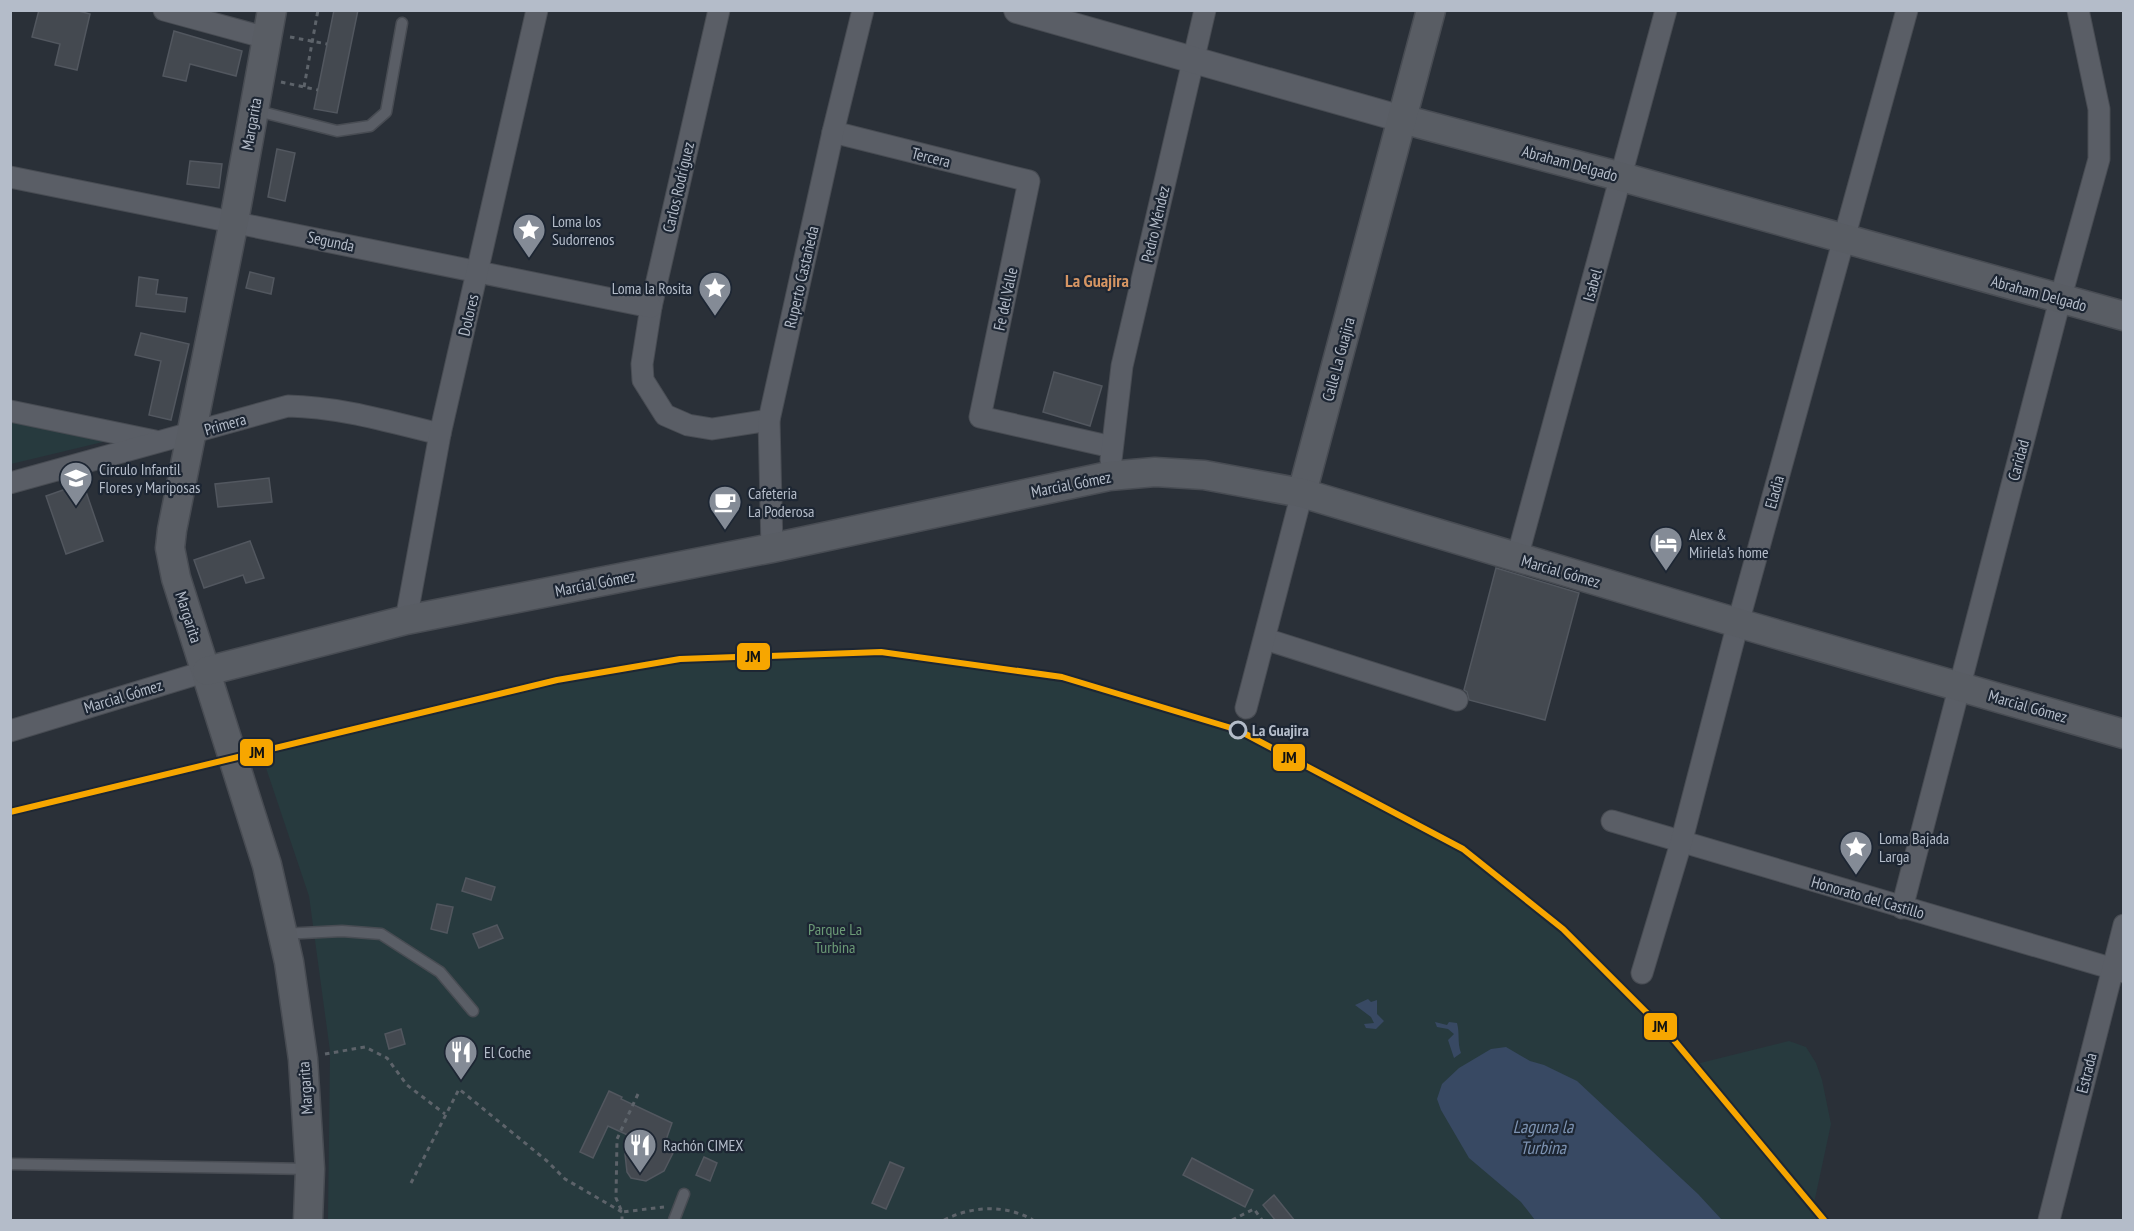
<svg xmlns="http://www.w3.org/2000/svg" width="2134" height="1231" viewBox="0 0 2134 1231" font-family="'PT Sans Narrow',sans-serif">
<style>
.green{fill:#273a3e}
.water{fill:#384963}
.building{fill:#444950;stroke:#52575f;stroke-width:1.5}
.lines{fill:none;stroke-linecap:round;stroke-linejoin:round}
.service-casing{stroke:#484c53;stroke-width:13}
.minor-casing{stroke:#484c53;stroke-width:23}
.tertiary-casing{stroke:#484c53;stroke-width:28}
.secondary-casing{stroke:#484c53;stroke-width:31}
.path{stroke:#5d636a;stroke-width:3;stroke-dasharray:4.5 4.5;stroke-linecap:butt}
.service{stroke:#5a5e66;stroke-width:10}
.minor{stroke:#5a5e66;stroke-width:21}
.tertiary{stroke:#5a5e66;stroke-width:26}
.secondary{stroke:#595d64;stroke-width:28}
.rail-1-casing{stroke:#1d2633;stroke-width:10}
.rail-1{stroke:#f7a600;stroke-width:6}
.stop-dot{fill:#1d2633;stroke:#b4bcc9;stroke-width:3}
.labels{text-anchor:middle;stroke-width:4.5;stroke-linejoin:round;paint-order:stroke}
.street-label{font-size:16px;fill:#b4bcc9;stroke:#1d2633}
.poi-label{font-size:16px;fill:#b4bcc9;stroke:#1d2633;text-anchor:start}
.stop-label{font-size:16px;font-weight:bold;fill:#b4bcc9;stroke:#1d2633;text-anchor:start}
.park-label{font-size:16px;fill:#6b9a76;stroke:#1d2633}
.neighbourhood-label{font-size:18px;font-weight:bold;fill:#d59563;stroke:#1d2633}
.water-label{font-size:18px;font-style:italic;fill:#7c92b1;stroke:#1d2633}
.line-badge{stroke:#1d2633;stroke-width:2}
.pale-badge-label{font-size:16px;text-anchor:middle;font-weight:bold;fill:#111}
</style>
<rect width="100%" height="100%" fill="#2a3038"/>
<!-- green -->
<g class="green">
<polygon points="11,418 107,441 11,464"/>
<polygon points="842,654 891,656 1067,683 1238,735 1391,814 1477,862 1569,938 1641,1008 1692,1065 1789,1041 1806,1047 1816,1063 1822,1080 1831,1124 1813,1208 1823,1220 328,1220 330,1051 309,896 261,753 590,674 688,662"/>
</g>
<!-- water -->
<g class="water">
<polygon points="1368,999 1371,1002 1377,1000 1377,1014 1384,1021 1376,1029 1366,1028 1364,1024 1374,1023 1371,1017 1355,1005"/>
<path d="M1435 1022 1447 1025 1449 1022 1457 1023C1460 1034 1457 1042 1461 1053L1454 1058 1448 1040 1454 1034 1448 1029 1437 1027Z"/>
<polygon points="1506,1047 1530,1061 1544,1065 1577,1081 1698,1194 1722,1220 1535,1220 1521,1202 1469,1158 1441,1110 1437,1099 1442,1084 1459,1068 1491,1049"/>
</g>
<!-- building -->
<g class="building">
<polygon points="39,10 75,10 90,14 77,70 55,65 60,44 32,37"/>
<polygon points="334,10 358,10 337,113 314,109"/>
<polygon points="174,31 242,51 236,76 190,64 186,81 163,76"/>
<polygon points="277,149 295,153 285,201 268,197"/>
<polygon points="190,161 222,164 219,188 187,184"/>
<polygon points="250,272 274,278 271,294 246,288"/>
<polygon points="139,277 158,280 156,294 187,298 185,312 136,306"/>
<polygon points="141,333 189,344 171,420 149,415 161,361 135,355"/>
<polygon points="1054,372 1102,386 1090,426 1043,412"/>
<polygon points="269,478 272,502 218,507 215,484"/>
<polygon points="83,483 103,541 66,554 46,496"/>
<polygon points="250,541 264,578 246,583 243,575 204,588 194,560"/>
<polygon points="1496,568 1579,593 1545,720 1469,700 1467,692 1464,690"/>
<polygon points="466,878 495,887 491,900 462,891"/>
<polygon points="437,904 453,907 447,933 431,929"/>
<polygon points="497,925 503,938 479,948 473,934"/>
<polygon points="401,1029 405,1044 389,1049 385,1034"/>
<polygon points="609,1091 622,1097 621,1099 672,1123 666,1140 677,1145 664,1171 646,1181 631,1178 627,1172 625,1154 632,1137 608,1126 593,1158 580,1152"/>
<polygon points="704,1157 717,1163 710,1181 696,1175"/>
<polygon points="1192,1158 1253,1190 1245,1207 1183,1175"/>
<polygon points="890,1162 904,1168 886,1209 872,1203"/>
<polygon points="1274,1195 1295,1221 1276,1221 1263,1205"/>
</g>
<g class="lines">
<!-- service casing -->
<g class="service-casing">
<g id="service">
<polyline points="254,110 337,131 370,126 386,112 402,23"/>
<polyline points="282,934 342,931 381,934 440,972 473,1011"/>
<polyline points="10,1164 310,1169"/>
<polyline points="674,1220 684,1194"/>
</g>
</g>
<!-- minor casing -->
<g class="minor-casing">
<g id="minor">
<polyline points="164,10 267,38"/>
<polyline points="719,10 651,307 642,364 643,380 665,415 688,425 712,429 769,420"/>
<polyline points="833,132 1029,181 980,417 1112,447"/>
<polyline points="10,177 651,307"/>
<polyline points="10,411 155,441"/>
<polyline points="1111,460 1122,366 1205,10"/>
<path d="M10 483 288 406C340 407 390 422 440 434"/>
<polyline points="772,548 769,420 833,132 863,10"/>
<polyline points="1517,558 1666,10"/>
<polyline points="406,620 440,434 537,10"/>
<polyline points="1265,639 1457,700"/>
<polyline points="1246,708 1302,493"/>
<polyline points="10,731 207,671"/>
<polyline points="1612,821 2124,972"/>
<polyline points="1902,908 2060,300 2099,159 2099,109 2078,10"/>
<polyline points="1642,973 1681,843 1738,623 1907,10"/>
<polyline points="2049,1220 2124,925"/>
</g>
</g>
<!-- tertiary casing -->
<g class="tertiary-casing">
<polyline id="tertiary" points="1017,10 1402,119"/>
</g>
<!-- secondary casing -->
<g class="secondary-casing">
<g id="secondary">
<polyline points="272,10 234,221 172,530 170,548 176,578 267,865 289,962 303,1059 310,1169 308,1220"/>
<polyline points="1402,119 1622,177 2124,316"/>
<polyline points="1302,493 1431,10"/>
<polyline points="207,671 406,620 772,548 1109,476 1155,472 1204,475 1302,493 1738,623 2124,734"/>
</g>
</g>
<!-- path -->
<g class="path">
<polyline points="290,37 327,44"/>
<polyline points="281,82 318,90"/>
<polyline points="304,87 318,10"/>
<polyline points="325,1054 365,1047 387,1058 407,1085 445,1114"/>
<polyline points="638,1094 617,1139 616,1198 622,1212 664,1207"/>
<polyline points="411,1183 459,1089 547,1161 565,1179 622,1212 622,1220"/>
<path d="M944 1220C972 1206 1005 1204 1033 1220"/>
<polyline points="1232,1220 1254,1209 1262,1220"/>
</g>
<!-- service -->
<use href="#service" class="service"/>
<!-- minor -->
<use href="#minor" class="minor"/>
<!-- tertiary -->
<use href="#tertiary" class="tertiary"/>
<!-- secondary -->
<use href="#secondary" class="secondary"/>
<!-- rail-1 casing -->
<g class="rail-1-casing">
<polyline id="rail-1" points="10,812 557,680 680,659 881,652 1062,677 1238,730 1463,849 1563,929 1673,1039 1824,1220"/>
</g>
<!-- rail-1 -->
<use href="#rail-1" class="rail-1"/>
</g>
<!-- icons -->
<defs>
<g id="sight-pin" transform="scale(1.725)"><path d="M0 17L-7.5 6A9.5 9.5 0 1 1 7.5 6Z" fill="#848b96" stroke="#1d2633"/><path d="M0-6L1.8-2.2L6-1.7L2.9 1.2L3.7 5.4L0 3.3L-3.7 5.4L-2.9 1.2L-6-1.7L-1.8-2.2Z" fill="#fff"/></g>
<g id="school-pin" transform="scale(1.725)"><path d="M0 17L-7.5 6A9.5 9.5 0 1 1 7.5 6Z" fill="#848b96" stroke="#1d2633"/><path d="M0-5L7-2L0 1L-7-2ZM-4 1L0 2.5L4 1V4Q0 6-4 4Z" fill="#fff"/></g>
<g id="cafe-pin" transform="scale(1.725)"><path d="M0 17L-7.5 6A9.5 9.5 0 1 1 7.5 6Z" fill="#848b96" stroke="#1d2633"/><path d="M-5.5-4.5H6V0H3Q3 3.5 0 3.5H-2.5Q-5.5 3.5-5.5 0ZM3-3.2v2h1.7v-2ZM-6 4.5H4V6H-6Z" fill="#fff"/></g>
<g id="hotel-pin" transform="scale(1.725)"><path d="M0 17L-7.5 6A9.5 9.5 0 1 1 7.5 6Z" fill="#848b96" stroke="#1d2633"/><path d="M-6-4.5h1.5V1H6V5H4.5V3h-9V5H-6ZM-4 0a1.8 1.8 0 1 1 3.6 0ZM.5 0V-2.5h3Q6-2.5 6 0Z" fill="#fff"/></g>
<g id="restaurant-pin" transform="scale(1.725)"><path d="M0 17L-7.5 6A9.5 9.5 0 1 1 7.5 6Z" fill="#848b96" stroke="#1d2633"/><path d="M-5-6h1v4h1v-4h1v4h1v-4h1v5L-1.5 .5V6h-2V.5L-5-1ZM5-6V6H3V1.5H1.5Q1.5-4 5-6Z" fill="#fff"/></g>
</defs>
<g fill-rule="evenodd">
<use href="#sight-pin" x="529" y="230"/>
<use href="#sight-pin" x="715" y="288"/>
<use href="#school-pin" x="76" y="478"/>
<use href="#cafe-pin" x="725" y="502"/>
<use href="#hotel-pin" x="1666" y="543"/>
<use href="#sight-pin" x="1856" y="847"/>
<use href="#restaurant-pin" x="461" y="1052"/>
<use href="#restaurant-pin" x="640" y="1145"/>
</g>
<!-- markers -->
<circle class="stop-dot" cx="1238" cy="730" r="8"/>
<g class="labels">
<!-- street labels -->
<g class="street-label">
<text transform="translate(251 124) rotate(-80)" y="6">Margarita</text>
<text transform="translate(931 157) rotate(14)" y="6">Tercera</text>
<text transform="translate(1570 163) rotate(15)" y="6">Abraham Delgado</text>
<text transform="translate(678 187) rotate(-77)" y="6">Carlos Rodríguez</text>
<text transform="translate(1155 224) rotate(-77)" y="6">Pedro Méndez</text>
<text transform="translate(331 241) rotate(12)" y="6">Segunda</text>
<text transform="translate(801 277) rotate(-77)" y="6">Ruperto Castañeda</text>
<text transform="translate(1592 285) rotate(-75)" y="6">Isabel</text>
<text transform="translate(2039 293) rotate(15)" y="6">Abraham Delgado</text>
<text transform="translate(1005 299) rotate(-78)" y="6">Fe del Valle</text>
<text transform="translate(468 315) rotate(-77)" y="6">Dolores</text>
<text transform="translate(1338 359) rotate(-75)" y="6">Calle La Guajira</text>
<text transform="translate(225 424) rotate(-16)" y="6">Primera</text>
<text transform="translate(2018 460) rotate(-75)" y="6">Caridad</text>
<text transform="translate(1071 484) rotate(-11)" y="6">Marcial Gómez</text>
<text transform="translate(1774 492) rotate(-75)" y="6">Eladia</text>
<text transform="translate(1561 571) rotate(16)" y="6">Marcial Gómez</text>
<text transform="translate(595 583) rotate(-11)" y="6">Marcial Gómez</text>
<text transform="translate(189 617) rotate(72)" y="6">Margarita</text>
<text transform="translate(123 696) rotate(-17)" y="6">Marcial Gómez</text>
<text transform="translate(2028 706) rotate(16)" y="6">Marcial Gómez</text>
<text transform="translate(1868 897) rotate(16)" y="6">Honorato del Castillo</text>
<text transform="translate(2086 1073) rotate(-76)" y="6">Estrada</text>
<text transform="translate(305 1088) rotate(-94)" y="6">Margarita</text>
</g>
<!-- poi labels -->
<g class="poi-label">
<text x="552" y="227">Loma los<tspan x="552" dy="18">Sudorrenos</tspan></text>
<text x="692" y="294" text-anchor="end">Loma la Rosita</text>
<text x="99" y="475">Círculo Infantil<tspan x="99" dy="18">Flores y Mariposas</tspan></text>
<text x="748" y="499">Cafeteria<tspan x="748" dy="18">La Poderosa</tspan></text>
<text x="1689" y="540">Alex &amp;<tspan x="1689" dy="18">Miriela’s home</tspan></text>
<text x="1879" y="844">Loma Bajada<tspan x="1879" dy="18">Larga</tspan></text>
<text x="484" y="1058">El Coche</text>
<text x="663" y="1151">Rachón CIMEX</text>
</g>
<!-- stop labels -->
<g class="stop-label">
<text x="1252" y="736">La Guajira</text>
</g>
<!-- park labels -->
<g class="park-label">
<text x="835" y="935">Parque La<tspan x="835" dy="18">Turbina</tspan></text>
</g>
<!-- neighbourhood labels -->
<g class="neighbourhood-label">
<text x="1097" y="287">La Guajira</text>
</g>
<!-- water labels -->
<g class="water-label">
<text x="1543" y="1133">Laguna la<tspan x="1543" dy="21">Turbina</tspan></text>
</g>
</g>
<g class="line-badge">
<rect x="736" y="642" width="35" height="29" rx="6" fill="#f7a600"/>
<rect x="239" y="738" width="35" height="29" rx="6" fill="#f7a600"/>
<rect x="1272" y="743" width="34" height="29" rx="6" fill="#f7a600"/>
<rect x="1643" y="1012" width="35" height="29" rx="6" fill="#f7a600"/>
</g>
<g class="pale-badge-label">
<text x="753" y="662">JM</text>
<text x="257" y="758">JM</text>
<text x="1289" y="763">JM</text>
<text x="1660" y="1032">JM</text>
</g>
<!-- border -->
<rect width="2134" height="1231" fill="none" stroke="#b4bcc9" stroke-width="24"/>
</svg>
